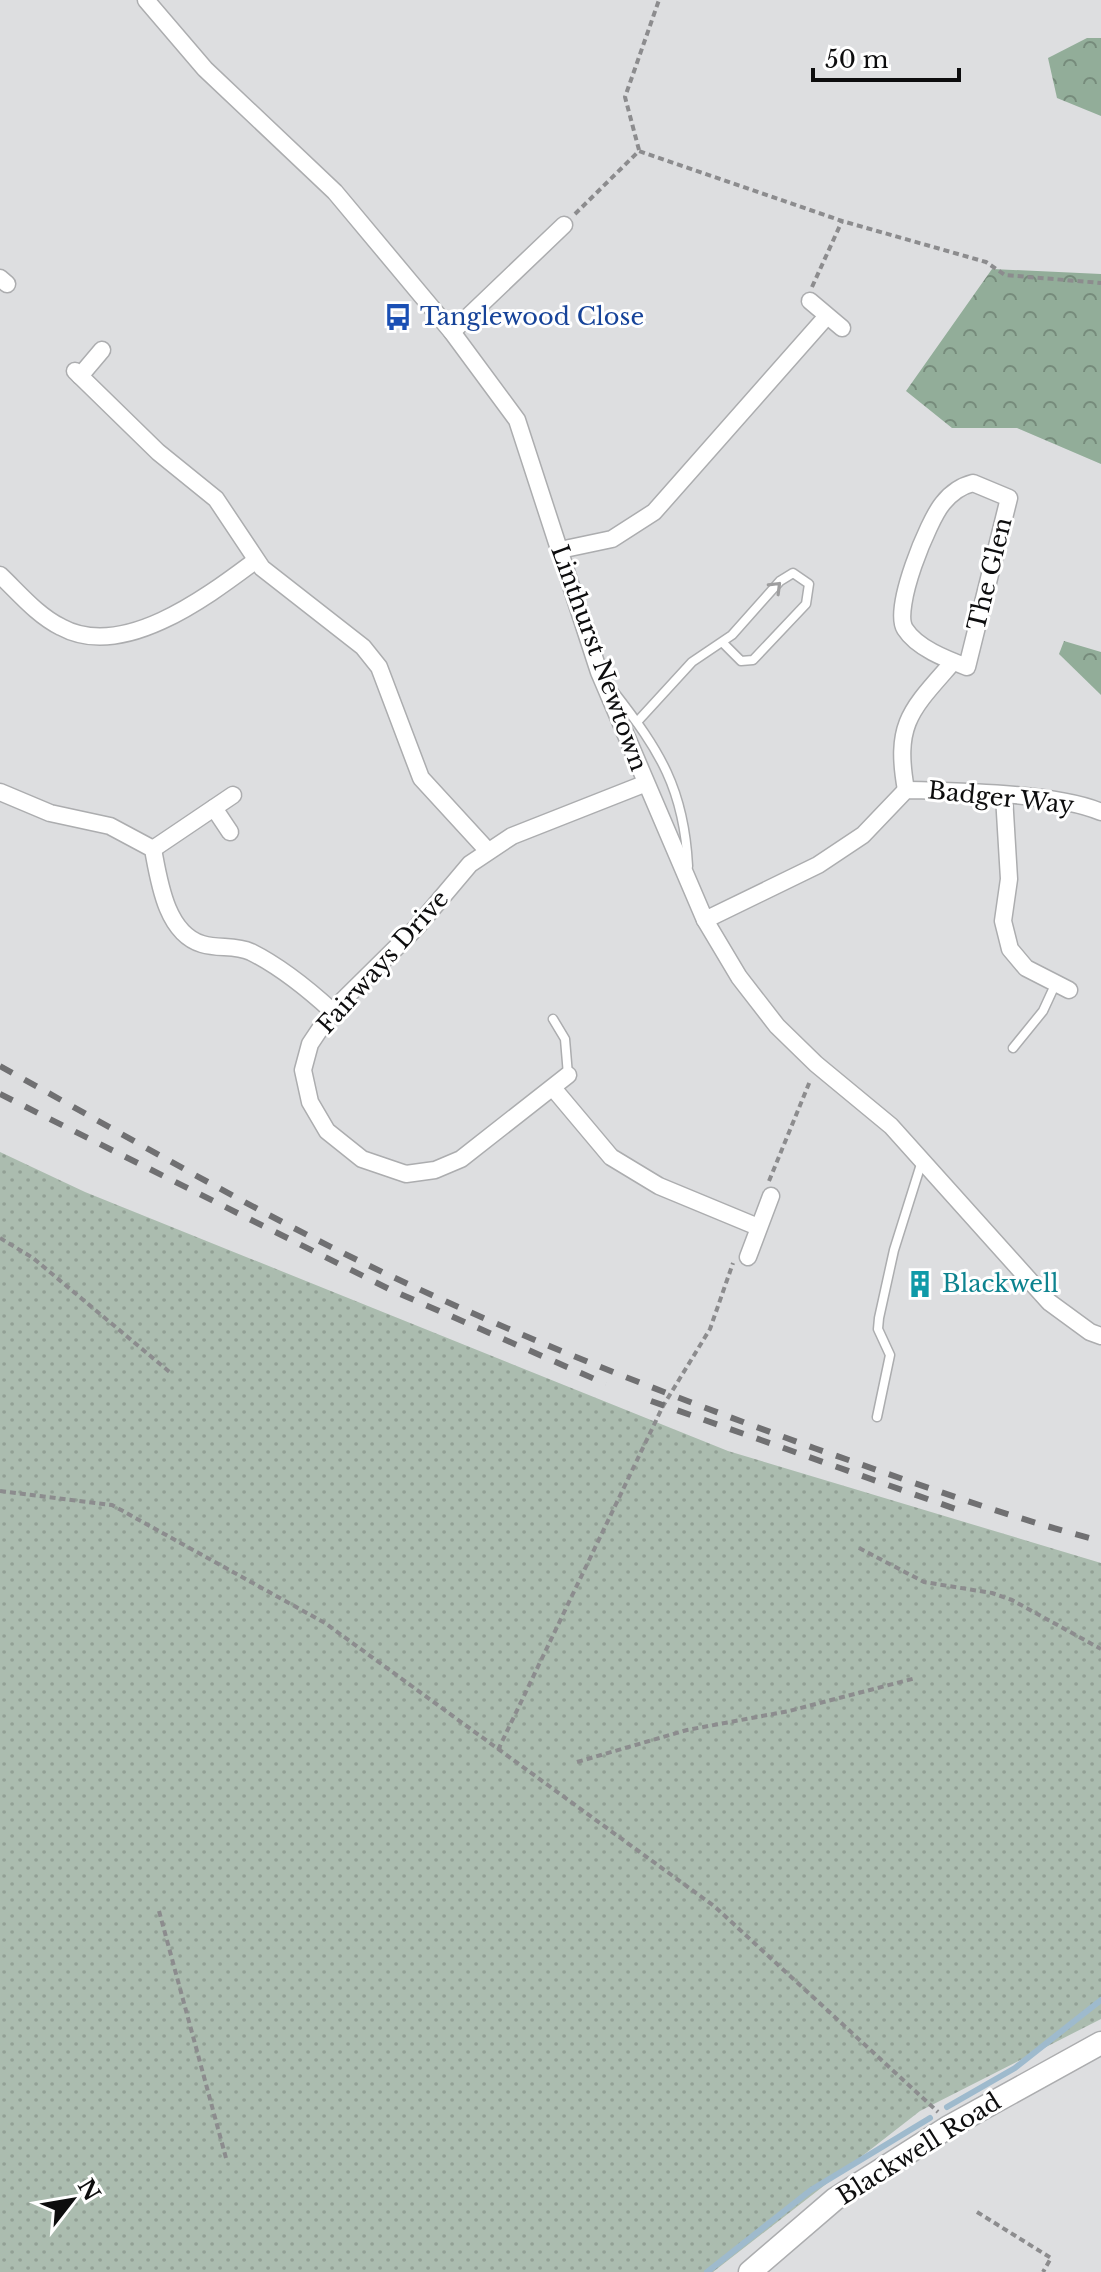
<svg xmlns="http://www.w3.org/2000/svg" width="1101" height="2272" viewBox="0 0 1101 2272" font-family="'Libre Baskerville',serif">
<style>
.grass{fill:url(#grass-dots)}
.forest{fill:url(#forest-crowns)}
.lines{fill:none;stroke-linecap:round;stroke-linejoin:round}
.stream{stroke:#9ebacd;stroke-width:6}
.lane-casing{stroke:#acadaf;stroke-width:11}
.street-casing{stroke:#acadaf;stroke-width:19}
.secondary-casing{stroke:#acadaf;stroke-width:25}
.path{stroke:#8c8c8e;stroke-width:4;stroke-dasharray:6 4;stroke-linecap:butt}
.lane{stroke:#fff;stroke-width:8}
.street{stroke:#fff;stroke-width:16}
.secondary{stroke:#fff;stroke-width:22}
.rail{stroke:#707072;stroke-width:6;stroke-dasharray:14 14;stroke-linecap:butt}
.oneway{stroke:#9e9e9f}
.labels{text-anchor:middle;stroke-width:6;stroke-linejoin:round;paint-order:stroke}
.transit-label{font-size:24px;fill:#164399;stroke:#fff;text-anchor:start}
.street-label{font-size:24px;fill:#0d0d0e;stroke:#fff}
.culture-label{font-size:24px;fill:#0d838f;stroke:#fff;text-anchor:start}
</style>
<defs>
<pattern id="grass-dots" width="8" height="8" patternUnits="userSpaceOnUse" patternTransform="scale(2)"><rect width="8" height="8" fill="#abbcaf"/><path d="M2 2h.1M6 6h.1" fill="none" stroke="#92a095" stroke-width="1.8" stroke-linecap="round"/></pattern>
<pattern id="forest-crowns" width="20" height="18" patternUnits="userSpaceOnUse" patternTransform="scale(2)"><rect width="20" height="18" fill="#92ad99"/><path d="M2 6a3 3 0 1 1 6 0M12 15a3 3 0 1 1 6 0" fill="none" stroke="#768b7b"/></pattern>
</defs>
<rect width="100%" height="100%" fill="#dddee0"/>
<!-- grass -->
<polygon class="grass" points="0,1152 85,1192 728,1451 1101,1563 1101,2019 920,2111 713,2272 0,2272"/>
<!-- forest -->
<g class="forest">
<polygon points="1087,38 1101,38 1101,116 1057,98 1048,58"/>
<polygon points="992,269 1101,274 1101,464 1017,428 952,428 906,391"/>
<polygon points="1064,641 1101,652 1101,695 1059,654"/>
</g>
<g class="lines">
<!-- stream -->
<g class="stream">
<polyline points="947,2107 1015,2068 1101,2000"/>
<polyline points="707,2272 811,2190 930,2118"/>
</g>
<!-- lane casing -->
<g class="lane-casing">
<g id="lane">
<path d="M614 692C660 751 684 789 688 866"/>
<polyline points="637,722 692,662 732,635 780,581 793,573 809,584 806,604 753,660 741,661 722,642"/>
<polyline points="553,1019 565,1039 568,1075"/>
<polyline points="1013,1048 1043,1011 1055,985"/>
<polyline points="877,1417 890,1355 878,1329 879,1318 894,1250 922,1161"/>
</g>
</g>
<!-- street casing -->
<g class="street-casing">
<g id="street">
<polyline points="146,0 205,69 335,192 452,332 517,420 599,672 705,920 739,977 777,1026 816,1064 891,1126 1049,1302 1090,1332 1101,1336"/>
<polyline points="0,278 7,284"/>
<polyline points="810,301 842,328"/>
<polyline points="452,332 564,225"/>
<polyline points="75,371 158,452 216,499 262,568 363,647 379,667 421,778 488,851"/>
<polyline points="80,376 102,350"/>
<path d="M973 483 1009 498 967 667C946 659 917 648 905 629 892 609 928 521 943 503 951 493 961 486 973 483Z"/>
<polyline points="560,550 612,539 654,512 827,316"/>
<path d="M0 575C19 593 37 615 61 627 123 661 208 596 255 561"/>
<path d="M906 790C894 723 911 710 953 662"/>
<path d="M0 792 50 813 110 826 153 849C159 881 166 933 202 944 219 949 235 945 251 952 279 966 309 990 332 1011"/>
<polyline points="1004,796 1009,879 1003,921 1010,949 1026,968 1069,990"/>
<polyline points="214,808 230,832"/>
<polyline points="153,849 233,795"/>
<path d="M705 920 818 865 863 835 906 790C956 791 1057 793 1101 812"/>
<polyline points="568,1075 461,1159 435,1170 406,1174 362,1159 327,1131 310,1102 303,1070 310,1044 332,1011 416,928 470,864 512,836 644,784"/>
<polyline points="553,1088 611,1157 659,1186 758,1227"/>
<polyline points="748,1257 771,1196"/>
</g>
</g>
<!-- secondary casing -->
<g class="secondary-casing">
<polyline id="secondary" points="750,2272 835,2199 947,2128 1101,2043"/>
</g>
<!-- path -->
<g class="path">
<polyline points="639,150 625,97 659,0"/>
<polyline points="575,214 639,151 842,221 986,262 1005,275 1101,283"/>
<polyline points="812,287 842,221"/>
<polyline points="769,1181 810,1081"/>
<polyline points="0,1238 33,1258 172,1374"/>
<polyline points="0,1491 112,1505 325,1623 714,1906 938,2112"/>
<polyline points="859,1548 924,1582 992,1593 1012,1600 1101,1649"/>
<polyline points="498,1750 663,1406 710,1329 733,1263"/>
<polyline points="577,1762 687,1730 789,1711 916,1678"/>
<polyline points="159,1911 226,2158"/>
<polyline points="977,2212 1051,2258 1043,2272"/>
</g>
<!-- lane -->
<use href="#lane" class="lane"/>
<!-- street -->
<use href="#street" class="street"/>
<!-- secondary -->
<use href="#secondary" class="secondary"/>
<!-- rail -->
<g class="rail">
<path d="M0 1066C114 1129 228 1196 345 1254 498 1329 654 1390 814 1448 909 1481 1004 1516 1101 1541"/>
<polyline points="0,1094 389,1289 606,1384"/>
<polyline points="651,1401 964,1512"/>
</g>
</g>
<!-- one-way arrows -->
<defs><path id="oneway-chevron" d="M-2-3.5L2.5 0L-2 3.5" fill="none" stroke-width="1.6" stroke-linecap="round" stroke-linejoin="round" transform="scale(2)"/></defs>
<use class="oneway" href="#oneway-chevron" transform="translate(776 587) rotate(-45)"/>
<!-- icons -->
<defs>
<g id="bus-bare" transform="scale(2.16)"><path d="M-5-6H5V4H4V6H2V4H-2V6H-4V4H-5ZM-3.5-4V0h7V-4ZM-3.5 1.2v1.5H-2V1.2ZM2 1.2v1.5H3.5V1.2Z" fill="#1a4fb4" stroke="#fff" stroke-width="2.5" paint-order="stroke"/></g>
<g id="building-bare" transform="scale(2.16)"><path d="M-4-6H4V6H1V3H-1V6H-4ZM-2.5-4.3h1.7v1.8h-1.7ZM.8-4.3h1.7v1.8H.8ZM-2.5-1h1.7V.8h-1.7ZM.8-1h1.7V.8H.8Z" fill="#0f9aa8" stroke="#fff" stroke-width="2.5" paint-order="stroke"/></g>
</defs>
<g fill-rule="evenodd">
<use href="#bus-bare" x="398" y="317"/>
<use href="#building-bare" x="920" y="1284"/>
</g>
<g class="labels">
<!-- transit labels -->
<g class="transit-label">
<text x="420" y="325">Tanglewood Close</text>
</g>
<!-- street labels -->
<g class="street-label">
<text transform="translate(990 574) rotate(-76)" y="8">The Glen</text>
<text transform="translate(599 658) rotate(70)" y="8">Linthurst Newtown</text>
<text transform="translate(1001 798) rotate(6)" y="8">Badger Way</text>
<text transform="translate(383 962) rotate(-48)" y="8">Fairways Drive</text>
<text transform="translate(919 2149) rotate(-32)" y="8">Blackwell Road</text>
</g>
<!-- culture labels -->
<g class="culture-label">
<text x="942" y="1292">Blackwell</text>
</g>
</g>
<!-- north arrow -->
<g transform="translate(72 2200) rotate(59)" stroke="#ffffff" stroke-width="6" paint-order="stroke">
<path d="M0-6L14 30L0 20L-14 30Z" fill="#0d0d0e"/>
<text y="-12" font-size="22" font-weight="bold" text-anchor="middle" fill="#0d0d0e">N</text>
</g>
<!-- scale -->
<path d="M813 68v12h146v-12" fill="none" stroke="#0d0d0e" stroke-width="4"/>
<text x="825" y="68" font-size="24" fill="#0d0d0e" stroke="#ffffff" stroke-width="6" paint-order="stroke">50 m</text>
</svg>
